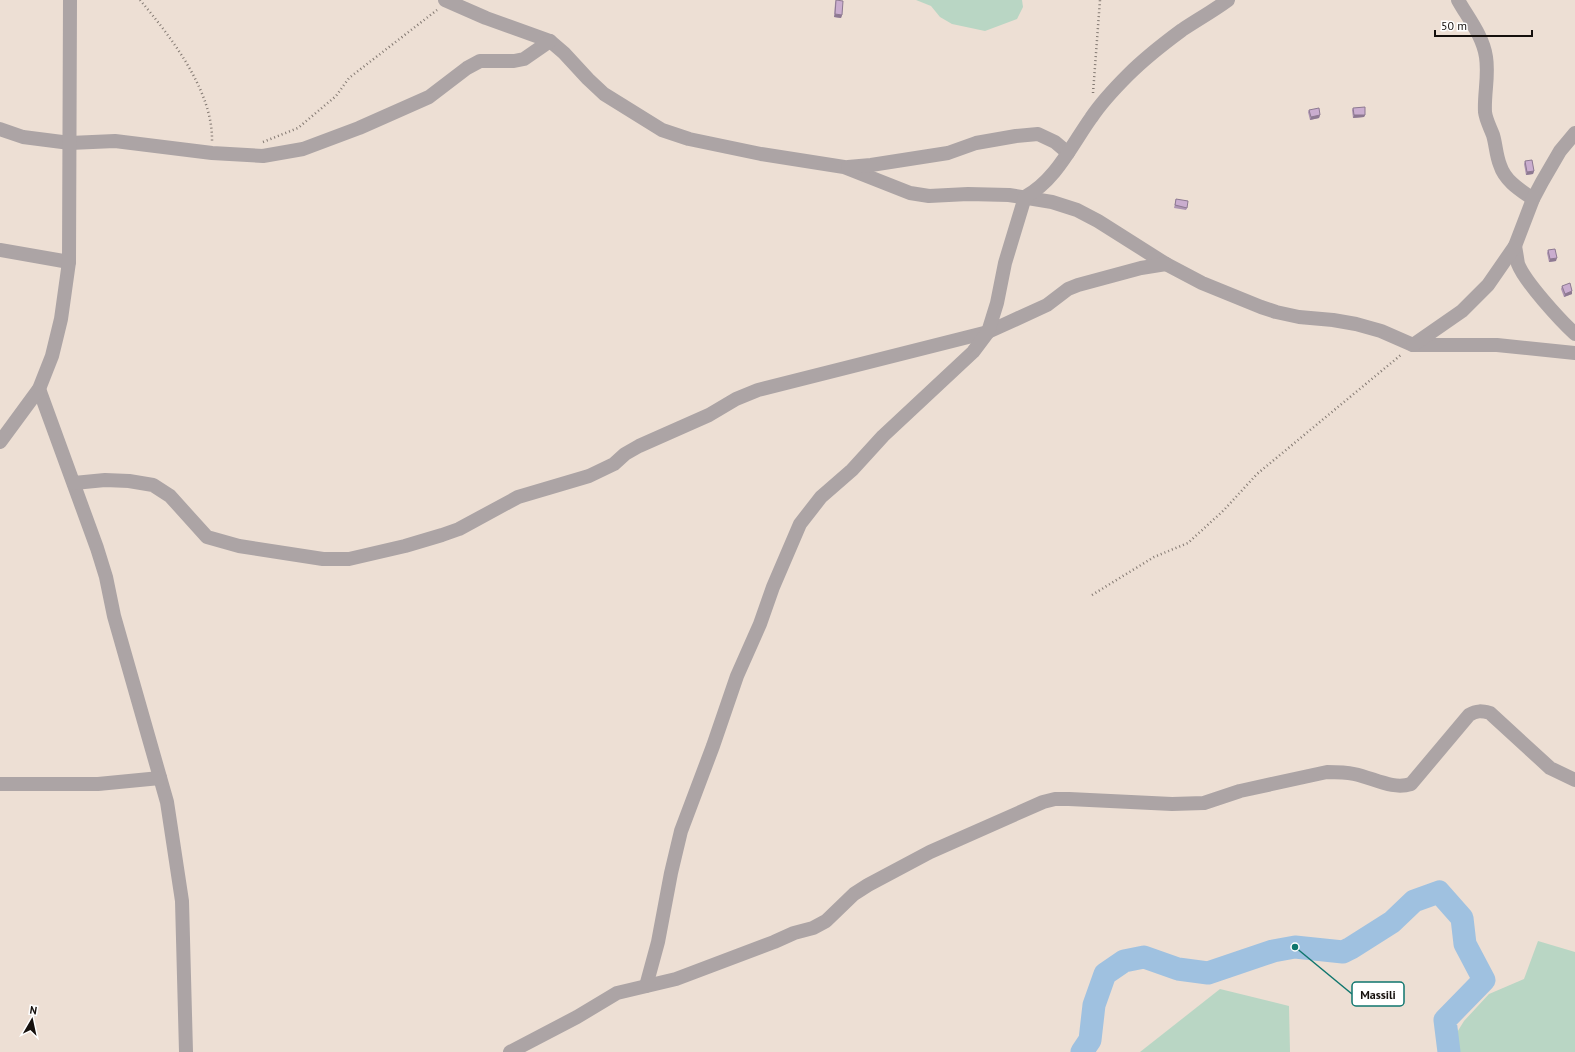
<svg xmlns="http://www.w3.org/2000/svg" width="1575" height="1052" viewBox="0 0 1575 1052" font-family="'PT Sans',sans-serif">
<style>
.green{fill:#b9d6c4}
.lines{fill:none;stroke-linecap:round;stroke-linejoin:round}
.river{stroke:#9fc1e0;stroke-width:23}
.path{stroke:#837972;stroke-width:2.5;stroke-dasharray:1 3;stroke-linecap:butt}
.minor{stroke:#aca4a5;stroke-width:14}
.wall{fill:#ae95b2}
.shaded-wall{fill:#8d7991}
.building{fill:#caadcf;stroke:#8d7991}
.leader{fill:none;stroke:#0f766e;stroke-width:1.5}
.callout-dot{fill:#0f766e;stroke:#fff;stroke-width:1.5}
.callout{fill:#fff;stroke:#0f766e;stroke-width:1.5}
.callout-label{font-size:12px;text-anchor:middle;font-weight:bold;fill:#15100d}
</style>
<rect width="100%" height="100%" fill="#eddfd4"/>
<!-- green -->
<g class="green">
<polygon points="916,0 1022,0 1023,7 1017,19 985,31 952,24 940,17 931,6"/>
<polygon points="1538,941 1575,952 1575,1052 1460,1052 1456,1034 1464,1021 1489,994 1524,979"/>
<polygon points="1220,989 1289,1006 1290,1052 1140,1052"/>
</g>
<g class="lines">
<!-- river -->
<polyline class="river" points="1082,1052 1090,1040 1094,1005 1105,974 1124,961 1144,957 1178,969 1208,973 1273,951 1295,947 1343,952 1351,948 1392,922 1414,901 1439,892 1462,918 1465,944 1484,980 1445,1020 1449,1052"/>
<!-- path -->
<g class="path">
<path d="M140 0C171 37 213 91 212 141"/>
<polyline points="1093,93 1100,0"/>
<polyline points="263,142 298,128 336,96 349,78 437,10"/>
<polyline points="1092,595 1154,557 1188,543 1224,510 1257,474 1402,354"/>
</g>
<!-- minor -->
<g class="minor">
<polyline points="445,0 486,18 550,41 564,53 588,79 604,94 662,130 689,139 761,154 844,167 910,193 929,196 968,194 1009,195 1052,202 1077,210 1098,221 1166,264 1202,283 1261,307 1276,312 1299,317 1333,320 1356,324 1381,331 1413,345 1497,345 1575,353"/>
<path d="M1458 0C1468 18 1483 36 1486 57 1489 76 1484 93 1485 112 1486 120 1490 127 1493 135 1496 145 1496 155 1500 165 1505 181 1520 190 1533 199"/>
<polyline points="0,129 23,137 70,143 115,141 212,153 263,156 303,149 359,128 429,97 467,68 480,61 514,61 524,59 550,41"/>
<polyline points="848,167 871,165 948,153 976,143 1016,136 1038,134 1055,142 1068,153"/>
<path d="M1515 246C1516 251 1517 258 1518 264 1525 282 1560 320 1575 334"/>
<polyline points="0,250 69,262"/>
<polyline points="1413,345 1462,311 1488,285 1515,246 1533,199 1542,182 1560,151 1575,133"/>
<polyline points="39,389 97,548 106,577 114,616 167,802 182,901 186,1052"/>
<polyline points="0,442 39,389 52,356 61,319 69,262 70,0"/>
<polyline points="74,483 105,480 129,481 153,485 170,496 207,537 239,546 323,559 349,559 405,546 442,535 459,529 518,497 589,476 614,464 625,454 639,446 709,415 736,399 758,390 988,332 1047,305 1068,289 1078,285 1141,268 1166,264"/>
<polyline points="0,784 98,784 160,778"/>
<path d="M646 986 658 942 671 873 681 831 713 746 737 676 760 624 773 587 800 524 821 497 852 470 883 436 973 352 988 332 997 303 1005 263 1025 197C1056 180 1071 146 1091 118 1101 103 1115 88 1128 75 1145 58 1163 44 1182 30 1197 20 1213 11 1228 0"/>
<path d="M510 1052 577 1017 617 993 676 979 774 942 794 933 813 928 826 921 854 894 868 885 930 852 1043 802 1055 799H1069L1172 804 1204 803 1240 791 1327 772C1336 772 1345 772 1354 774 1374 778 1392 790 1411 784L1469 715C1477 710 1482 711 1490 713L1550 768 1575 780"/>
</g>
</g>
<!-- wall -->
<g class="wall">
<polygon points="836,0 842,15 841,18 834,17 835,3"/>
<polygon points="1353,108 1365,115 1364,117 1353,118 1352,110"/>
<polygon points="1309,110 1320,115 1319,118 1310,120 1308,112"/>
<polygon points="1525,161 1534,171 1533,174 1526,175 1524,164"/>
<polygon points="1176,199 1187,208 1186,210 1174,208"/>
<polygon points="1548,250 1556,261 1549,262 1547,253"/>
<polygon points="1562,286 1572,294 1564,297 1561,289"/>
</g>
<!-- shaded-wall -->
<g class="shaded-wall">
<polygon points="835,14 842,15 841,18 834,17"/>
<polygon points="1320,115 1319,118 1310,120 1311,117"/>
<polygon points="1354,115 1365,115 1364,117 1353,118"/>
<polygon points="1534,171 1533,174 1526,175 1527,172"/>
<polygon points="1557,258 1556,261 1549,262 1550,259"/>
<polygon points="1572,291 1572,294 1564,297 1565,294"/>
</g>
<!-- building -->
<g class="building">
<polygon points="836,0 843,1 842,15 835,14"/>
<polygon points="1365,107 1365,115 1354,115 1353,108"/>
<polygon points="1319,108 1320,115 1311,117 1309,110"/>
<polygon points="1532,160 1534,171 1527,172 1525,161"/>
<polygon points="1176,199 1188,201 1187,208 1175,205"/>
<polygon points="1555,249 1557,258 1550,259 1548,250"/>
<polygon points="1570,283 1572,291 1565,294 1562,286"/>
</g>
<!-- callouts -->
<path class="leader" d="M1295 947L1352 994"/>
<circle class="callout-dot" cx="1295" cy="947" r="4"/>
<rect class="callout" x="1352" y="982" width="52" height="24" rx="4"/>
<g class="callout-label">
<text x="1378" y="999">Massili</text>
</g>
<!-- north arrow -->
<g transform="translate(32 1020) rotate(9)" stroke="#ffffff" stroke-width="3" paint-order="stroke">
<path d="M0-3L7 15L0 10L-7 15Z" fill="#15100d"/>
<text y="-6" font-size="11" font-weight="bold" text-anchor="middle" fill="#15100d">N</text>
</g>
<!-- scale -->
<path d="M1435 30v6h97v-6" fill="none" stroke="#15100d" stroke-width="2"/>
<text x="1441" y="30" font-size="12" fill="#15100d" stroke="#ffffff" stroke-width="3" paint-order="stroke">50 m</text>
</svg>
